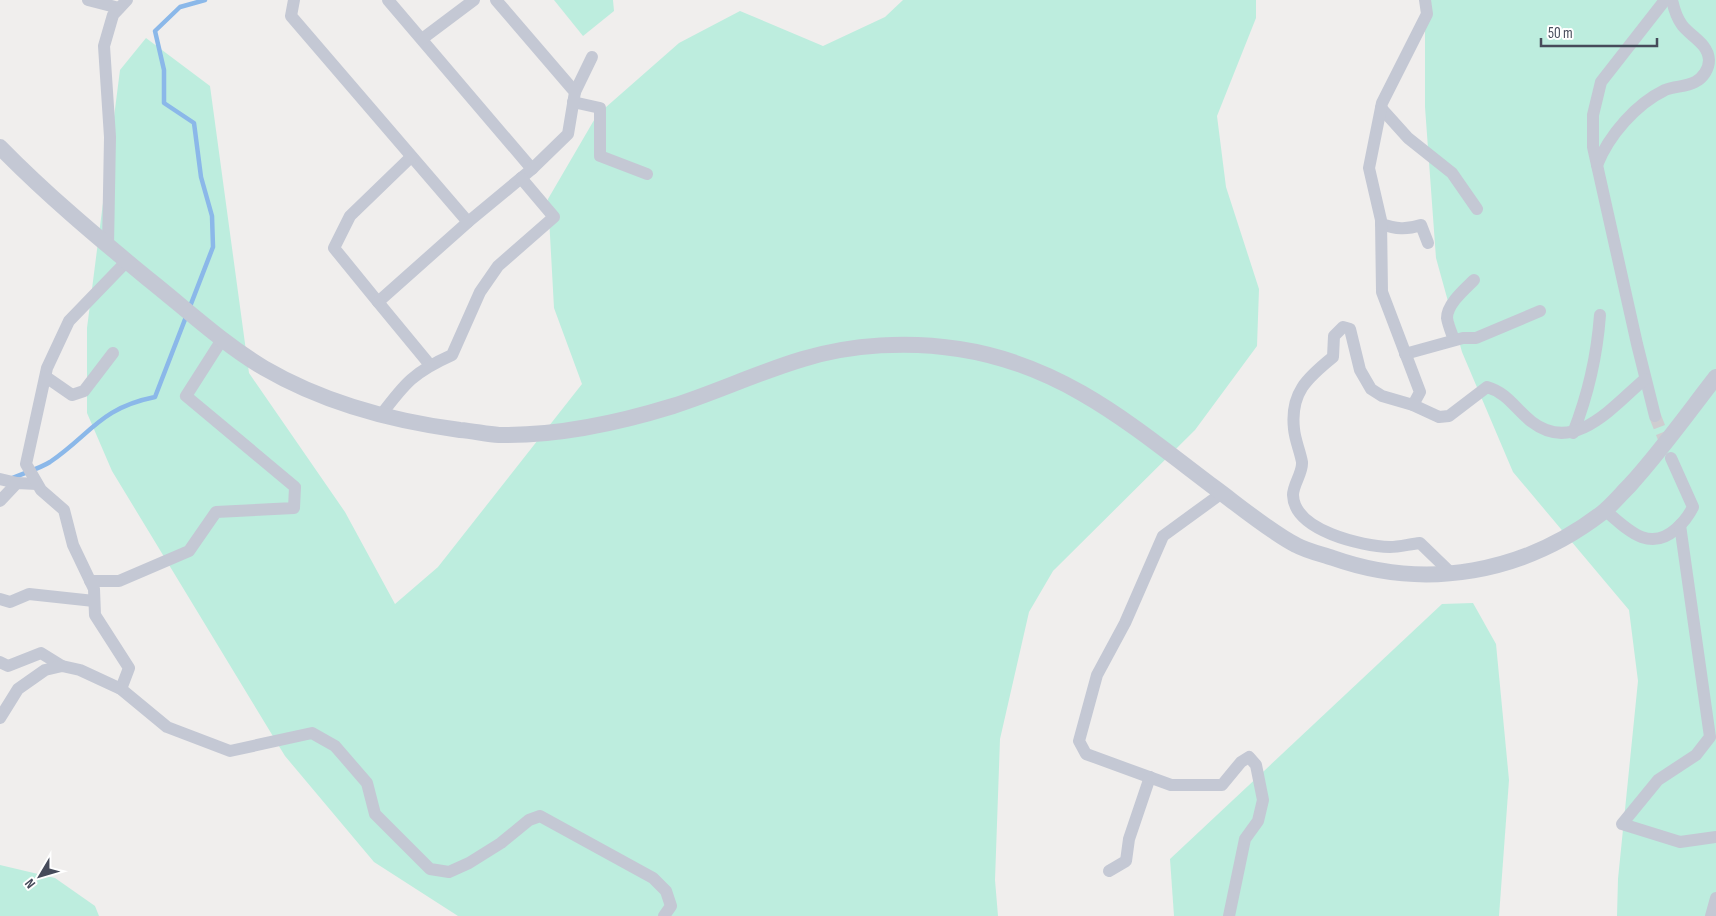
<svg xmlns="http://www.w3.org/2000/svg" width="1716" height="916" viewBox="0 0 1716 916" font-family="'Sofia Sans Condensed',sans-serif">
<style>
.green{fill:#bdedde}
.lines{fill:none;stroke-linecap:round;stroke-linejoin:round}
.stream{stroke:#8bb8e9;stroke-width:4.5}
.minor-tunnel{stroke:#cecdd0;stroke-width:12;stroke-dasharray:12 6;stroke-linecap:butt}
.minor{stroke:#c4c8d4;stroke-width:12}
.tertiary{stroke:#c4c8d4;stroke-width:16}
</style>
<rect width="100%" height="100%" fill="#f0eeed"/>
<!-- green -->
<g class="green">
<polygon points="554,0 613,0 614,11 583,36"/>
<polygon points="903,0 1256,0 1256,18 1217,116 1226,187 1259,289 1257,346 1195,430 1053,571 1029,612 1000,739 995,880 998,916 458,916 374,862 285,756 112,471 87,413 87,328 120,70 146,38 210,86 249,373 345,512 395,604 438,567 582,384 554,308 548,199 597,115 679,43 740,11 823,46 885,17"/>
<polygon points="1425,0 1716,0 1716,916 1617,916 1618,879 1638,681 1629,610 1513,472 1462,352 1436,258 1425,107"/>
<polygon points="1473,603 1496,644 1509,780 1499,916 1174,916 1170,859 1442,604"/>
<polygon points="0,865 55,878 95,906 99,916 0,916"/>
</g>
<g class="lines">
<!-- stream -->
<path class="stream" d="M10 479C23 473 39 469 50 462 91 434 100 408 155 397L213 247 212 216 201 177 194 123 164 103V70L155 31 180 7 205 0"/>
<!-- minor-tunnel -->
<polyline class="minor-tunnel" points="1655,416 1668,449"/>
<!-- minor -->
<g class="minor">
<polyline points="88,0 119,8"/>
<polyline points="294,0 291,16 468,222"/>
<polyline points="388,0 532,169"/>
<polyline points="422,39 474,0"/>
<polyline points="575,92 592,57"/>
<polyline points="573,102 600,108 600,156 647,174"/>
<polyline points="1381,108 1408,138 1452,173 1477,209"/>
<polyline points="411,157 350,216 334,248 378,302 468,222 532,169 568,134 575,92 496,0"/>
<path d="M1597 165C1609 135 1636 104 1665 90 1675 86 1686 87 1695 82 1703 78 1709 69 1709 60 1708 43 1690 36 1682 25 1676 17 1674 9 1672 0"/>
<path d="M1381 224C1396 229 1406 230 1421 225L1428 243"/>
<polyline points="108,246 110,137 104,46 113,15 127,0"/>
<polyline points="378,302 430,365"/>
<path d="M1454 340C1452 334 1448 325 1447 318 1447 304 1465 289 1474 280"/>
<polyline points="1405,354 1463,338 1476,338 1540,311"/>
<polyline points="46,377 72,395 84,391 113,353"/>
<polyline points="1413,405 1420,392 1382,292 1381,220 1369,168 1382,103 1427,14 1425,0"/>
<path d="M381 415C405 383 414 372 452 355L480 292 498 266 554 217 521 178"/>
<polyline points="1655,416 1637,344 1593,147 1593,115 1601,82 1665,0"/>
<path d="M1573 433C1588 395 1597 356 1600 315"/>
<polyline points="0,479 17,483"/>
<polyline points="1222,493 1163,536 1125,623 1097,675 1079,741 1086,754 1171,785 1222,785 1241,762 1249,757 1256,765 1263,800 1258,821 1245,839 1229,916"/>
<polyline points="0,501 17,483 37,484"/>
<path d="M1606 511C1627 529 1649 553 1676 529 1684 522 1688 517 1693 507L1671 458"/>
<polyline points="1680,525 1710,737 1696,755 1658,780 1622,824 1680,842 1716,837"/>
<path d="M1451 573 1420 543C1410 544 1399 547 1390 547 1362 546 1294 531 1293 495 1293 484 1303 473 1302 462 1300 451 1295 440 1294 429 1290 393 1307 378 1333 357L1334 336 1343 327 1350 329 1360 370 1371 389 1382 396 1413 405 1439 417 1449 416 1487 387C1508 393 1516 410 1532 422 1575 455 1614 405 1645 379"/>
<polyline points="90,581 119,581 189,551 216,512 294,508 295,487 186,396 223,338"/>
<polyline points="0,599 10,602 29,594 94,601"/>
<polyline points="0,662 8,666 41,653 62,666"/>
<polyline points="121,689 129,668 95,615 94,589 73,545 64,510 41,490 26,464 47,368 69,321 127,261"/>
<polyline points="0,718 18,689 45,670 62,666 80,670 121,689 167,727 230,751 312,733 335,746 367,783 375,814 430,869 449,872 469,863 501,843 529,820 540,816 653,878 666,891 671,906 664,916"/>
<polyline points="1109,871 1126,861 1129,839 1150,777"/>
<polyline points="1711,916 1716,898"/>
</g>
<!-- tertiary -->
<path class="tertiary" d="M0 147C46 194 96 236 147 278 185 308 222 343 264 368 324 403 392 421 460 430 473 431 486 434 499 435 558 436 618 423 673 406 717 392 759 372 803 359 852 344 909 341 959 349 1064 365 1134 427 1215 488 1238 505 1272 533 1296 545 1307 551 1321 554 1333 558 1426 591 1524 573 1602 513 1612 505 1621 494 1630 485 1661 451 1688 413 1716 377"/>
</g>
<!-- north arrow -->
<g transform="translate(40 876) rotate(232)" stroke="#ffffff" stroke-width="4" paint-order="stroke">
<path d="M0-4L9 19L0 12L-9 19Z" fill="#464b5a"/>
<text y="-8" font-size="14" font-weight="bold" text-anchor="middle" fill="#464b5a">N</text>
</g>
<!-- scale -->
<path d="M1541 38v8h116v-8" fill="none" stroke="#464b5a" stroke-width="2.5"/>
<text x="1548" y="38" font-size="15" fill="#464b5a" stroke="#ffffff" stroke-width="4" paint-order="stroke">50 m</text>
</svg>
